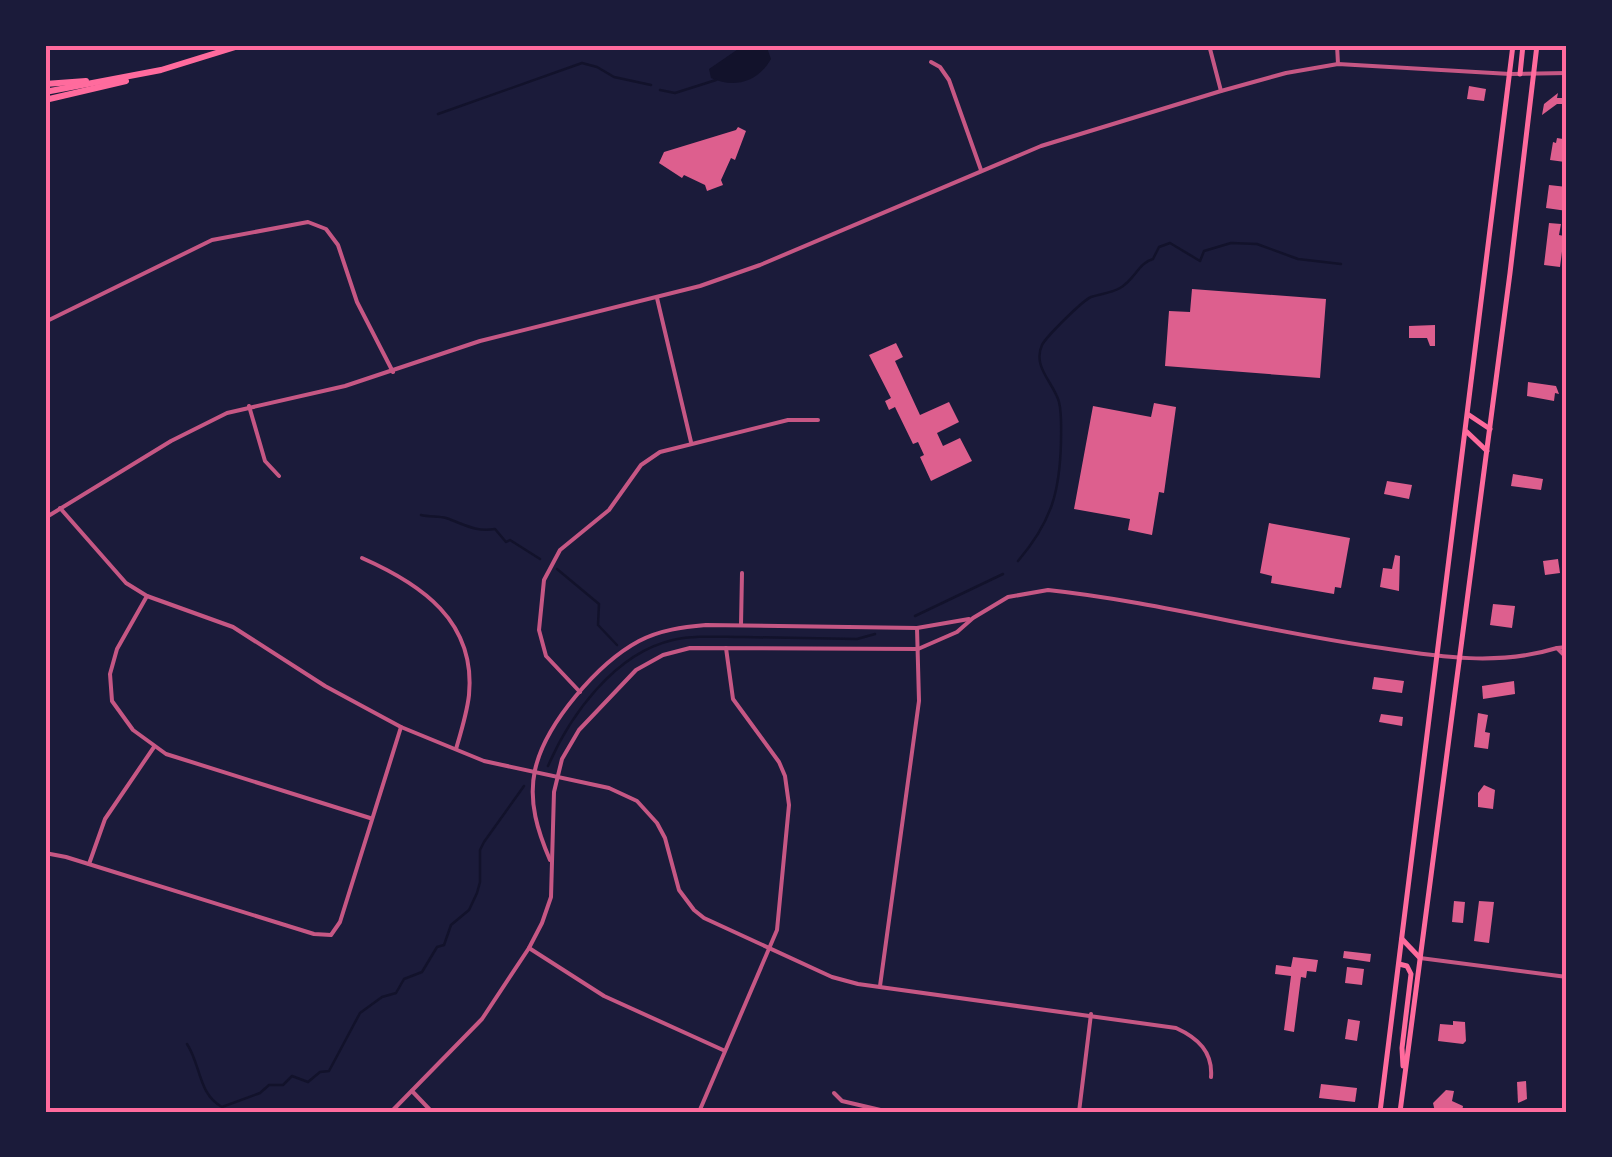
<svg xmlns="http://www.w3.org/2000/svg" width="1612" height="1157" viewBox="0 0 1612 1157" font-family="'Titillium Web',sans-serif">
<style>
.water{fill:#12122b}
.lines{fill:none;stroke-linecap:round;stroke-linejoin:round}
.stream{stroke:#12122b;stroke-width:2.5}
.building{fill:#dd5f8e}
.minor{stroke:#c65784;stroke-width:4}
.tertiary{stroke:#c65784;stroke-width:4}
.primary{stroke:#ff6b9d;stroke-width:5}
.motorway{stroke:#ff6b9d;stroke-width:6}
.neatline{fill:none;stroke:#ff6b9d;stroke-width:4}
</style>
<rect width="100%" height="100%" fill="#1b1b3a"/>
<!-- water -->
<path class="water" d="M744 45H766L771 59C758 82 734 89 711 78L709 69Z"/>
<g class="lines">
<!-- stream -->
<g class="stream">
<polyline points="660,90 675,93 716,80"/>
<polyline points="438,114 582,63 597,67 614,77 651,85"/>
<path d="M421 515C429 517 439 516 446 518 464 524 474 532 495 529L506 542 510 540 540 559"/>
<path d="M1018 561C1052 521 1060 491 1061 441 1061 429 1062 414 1059 402 1054 383 1032 367 1042 345 1046 337 1082 301 1091 297 1101 294 1111 293 1120 288 1135 280 1138 263 1153 259L1159 247 1170 243 1200 261 1204 251 1231 243 1257 244 1298 259 1341 264"/>
<polyline points="557,569 599,604 598,625 617,645"/>
<polyline points="915,616 1003,574"/>
<path d="M548 766C570 715 615 653 673 640 695 635 719 637 742 637 780 638 818 638 857 639L875 634"/>
<path d="M187 1044C201 1065 198 1094 222 1107L260 1093 269 1085H283L292 1076 308 1082 320 1072 329 1071 360 1013 382 997 396 993 404 979 422 972 437 947 444 945 451 925 469 910 477 893 480 882V850L484 842 524 786"/>
</g>
</g>
<!-- building -->
<g class="building">
<polygon points="1469,86 1486,89 1484,101 1467,99"/>
<polygon points="1558,93 1557,98 1563,98 1562,104 1557,104 1542,115 1544,104"/>
<polygon points="738,127 746,131 735,160 731,158 721,180 723,185 707,191 705,185 684,175 682,178 659,163 664,152 736,130"/>
<polygon points="1557,138 1563,139 1563,143 1567,144 1565,162 1550,160 1553,142 1556,143"/>
<polygon points="1549,185 1567,187 1567,211 1546,208"/>
<polygon points="1549,223 1561,224 1559,235 1564,236 1560,267 1544,265"/>
<polygon points="1192,289 1326,299 1320,378 1165,366 1169,311 1190,312"/>
<polygon points="1435,325 1435,346 1430,346 1427,338 1409,338 1409,326"/>
<polygon points="896,343 903,357 895,361 920,415 949,402 959,422 937,433 943,446 960,438 972,461 931,481 920,457 924,455 918,442 913,444 895,407 889,410 885,401 891,398 869,355"/>
<polygon points="1528,382 1556,386 1559,394 1555,393 1554,401 1527,396"/>
<polygon points="1154,403 1176,407 1164,493 1159,492 1152,535 1128,530 1130,519 1074,509 1093,406 1151,417"/>
<polygon points="1513,474 1543,479 1541,490 1511,486"/>
<polygon points="1387,481 1412,485 1409,499 1384,494"/>
<polygon points="1269,523 1350,538 1341,588 1335,587 1334,594 1271,583 1272,576 1260,573"/>
<polygon points="1395,555 1400,556 1399,591 1380,587 1383,568 1392,569"/>
<polygon points="1558,559 1560,573 1545,575 1543,561"/>
<polygon points="1493,604 1515,606 1512,628 1490,625"/>
<polygon points="1374,677 1404,681 1402,693 1372,689"/>
<polygon points="1514,681 1515,694 1483,699 1482,686"/>
<polygon points="1478,713 1488,715 1485,732 1490,733 1488,749 1474,747"/>
<polygon points="1381,714 1403,717 1402,726 1379,722"/>
<polygon points="1484,785 1495,790 1493,809 1478,807 1478,793"/>
<polygon points="1454,901 1465,902 1463,923 1452,922"/>
<polygon points="1479,901 1494,902 1489,943 1474,941"/>
<polygon points="1344,951 1371,954 1370,962 1343,958"/>
<polygon points="1293,957 1318,960 1316,972 1307,971 1306,978 1301,977 1294,1032 1284,1030 1291,976 1275,974 1276,965 1291,967"/>
<polygon points="1347,967 1364,969 1362,985 1345,983"/>
<polygon points="1348,1019 1360,1021 1357,1041 1345,1039"/>
<polygon points="1453,1021 1465,1022 1466,1041 1463,1044 1438,1041 1440,1024 1453,1025"/>
<polygon points="1526,1081 1527,1099 1518,1103 1517,1082"/>
<polygon points="1321,1084 1357,1088 1355,1102 1319,1098"/>
<polygon points="1446,1090 1454,1091 1452,1101 1463,1106 1462,1112 1435,1112 1433,1103"/>
</g>
<g class="lines">
<!-- minor -->
<g class="minor">
<polyline points="1209,45 1221,91"/>
<polyline points="1337,45 1338,64"/>
<polyline points="931,62 940,67 949,80 981,170"/>
<polyline points="657,298 691,442"/>
<polyline points="45,322 212,240 308,222 326,229 338,245 357,302 393,372"/>
<polyline points="249,406 265,461 279,476"/>
<path d="M60 508 126 583 147 596 233 627 325 686 401 727 484 761 609 788 637 801 657 823 665 838 679 890 694 910 704 918 832 977 858 984 1176 1028C1198 1038 1213 1052 1211 1077"/>
<path d="M362 558C421 584 476 621 469 695 467 713 461 732 456 749"/>
<polyline points="147,596 117,649 110,674 112,701 133,730 166,754 370,818"/>
<polyline points="741,625 742,573"/>
<polyline points="1567,647 1557,648 1567,658"/>
<polyline points="580,692 546,656 539,630 544,580 560,550 609,510 641,465 660,452 788,420 818,420"/>
<polyline points="45,853 66,857 314,934 331,935 340,922 401,727"/>
<path d="M550 860C538 832 528 802 535 770 545 724 598 663 639 641 660 630 683 627 706 625L917 628 969 619"/>
<polyline points="89,864 105,819 154,747"/>
<polyline points="529,948 604,996 723,1050"/>
<polyline points="1420,958 1567,977"/>
<polyline points="880,986 919,701 917,628"/>
<polyline points="412,1091 432,1112"/>
<polyline points="834,1093 842,1101 889,1112"/>
<path d="M391 1112 482 1019 529 948 542 923 551 897 554 792 562 759 579 730 636 670 663 655 690 648 918 649 957 632 973 618 1008 597 1048 590C1160 602 1270 633 1382 648 1440 657 1499 666 1557 648"/>
<polyline points="699,1112 777,930 789,805 785,776 779,762 733,699 726,648"/>
<polyline points="1079,1112 1091,1014"/>
</g>
<!-- tertiary -->
<polyline class="tertiary" points="45,518 171,441 227,413 345,386 480,341 700,286 760,265 1041,146 1221,91 1286,73 1338,64 1510,74 1567,73"/>
<!-- primary -->
<g class="primary">
<polyline points="1520,74 1523,45"/>
<polyline points="1469,415 1490,429"/>
<polyline points="1467,432 1487,451"/>
<polyline points="1402,939 1420,958"/>
<polyline points="1399,964 1407,966 1411,974 1402,1048 1403,1066"/>
<polyline points="1380,1112 1513,45"/>
<polyline points="1400,1112 1510,273 1537,45"/>
</g>
<!-- motorway -->
<g class="motorway">
<polyline points="45,84 86,81"/>
<polyline points="45,92 161,70 242,45"/>
<polyline points="45,100 126,81"/>
</g>
</g>
<!-- border -->
<rect width="1612" height="1157" fill="none" stroke="#1b1b3a" stroke-width="95"/>
<rect x="48" y="48" width="1516" height="1062" class="neatline"/>
</svg>
